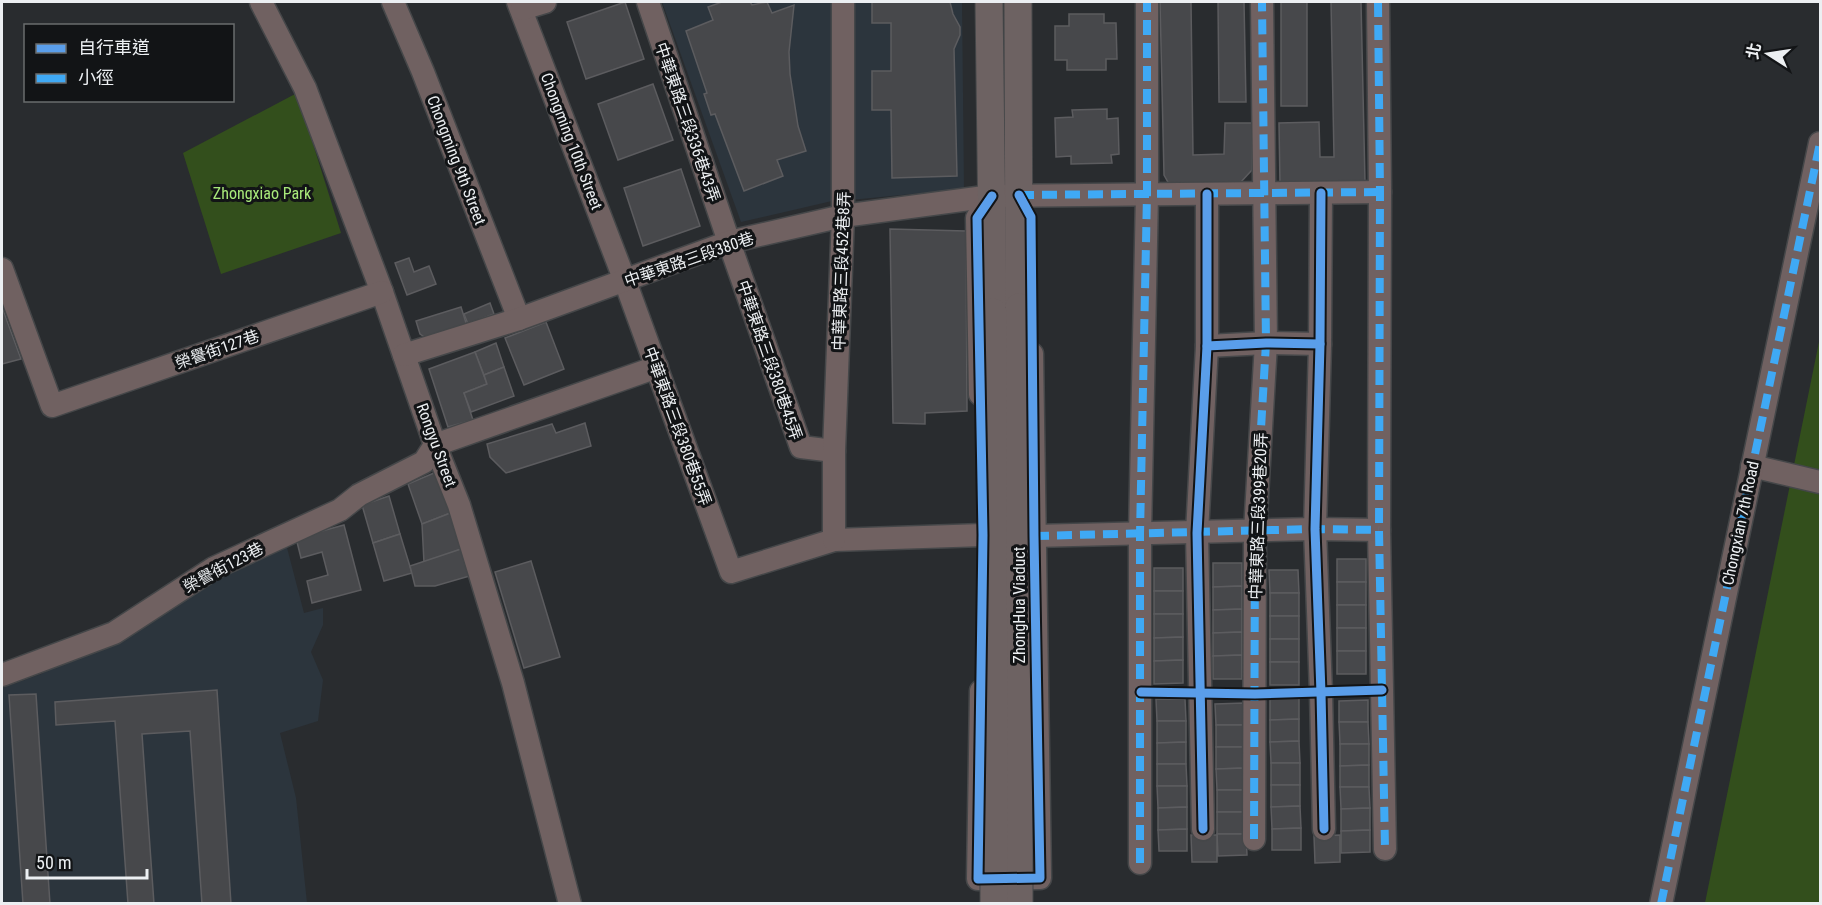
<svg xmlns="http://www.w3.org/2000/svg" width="1822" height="905" viewBox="0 0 1822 905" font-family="'Roboto Condensed','Noto Sans TC',sans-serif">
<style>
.built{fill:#2c353d}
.green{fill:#334f1c}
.building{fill:#47484b;stroke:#5c5c5f;stroke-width:1.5}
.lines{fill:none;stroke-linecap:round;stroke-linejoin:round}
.minor-casing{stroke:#454749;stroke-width:25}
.major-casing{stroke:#454749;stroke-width:29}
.minor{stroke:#706161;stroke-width:22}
.major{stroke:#6d6262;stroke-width:27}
.major-bridge-casing{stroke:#454749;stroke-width:29;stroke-linecap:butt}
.major-bridge{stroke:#6d6262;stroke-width:27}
.quiet{stroke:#3fa9f5;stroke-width:8;stroke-dasharray:15 8;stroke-linecap:butt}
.cycleway-casing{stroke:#121416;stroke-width:13}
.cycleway{stroke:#5a9eea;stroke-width:9}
.labels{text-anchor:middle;stroke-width:6;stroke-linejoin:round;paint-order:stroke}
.street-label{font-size:16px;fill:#eceff2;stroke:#121416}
.park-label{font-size:16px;fill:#a8e97a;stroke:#121416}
</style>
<rect width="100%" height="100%" fill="#292c2f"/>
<!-- built -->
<g class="built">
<polygon points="662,2 831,2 832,201 741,222"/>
<polygon points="848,2 962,2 964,189 850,200"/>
<polygon points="285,540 304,613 323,608 323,625 311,652 323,680 318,721 280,733 296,798 307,903 2,903 2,688 41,674 156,615"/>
</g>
<!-- green -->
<g class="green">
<polygon points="297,93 341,233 221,274 183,153"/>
<polygon points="1820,337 1820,903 1705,903"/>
</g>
<!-- building -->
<g class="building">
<polygon points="625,2 644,59 586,79 567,22"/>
<polygon points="722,2 750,2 752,5 767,2 772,13 794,5 789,52 790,74 798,126 806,151 777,160 783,176 744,191 715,114 711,115 704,94 707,93 686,31 713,20 708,7"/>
<polygon points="872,2 950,2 953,14 960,27 960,35 954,49 957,176 892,178 891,110 872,110 872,71 891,71 891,23 872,23"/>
<polygon points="1160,2 1191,2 1193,155 1224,154 1225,123 1252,123 1252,170 1240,183 1169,184 1164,175"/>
<polygon points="1218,2 1244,2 1246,102 1219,102"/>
<rect x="1281" y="2" width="26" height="104"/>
<polygon points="1331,2 1361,2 1365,182 1280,184 1279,123 1319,122 1320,157 1334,157"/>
<polygon points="1069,14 1104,14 1104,23 1116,23 1117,59 1106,59 1106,70 1067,70 1067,60 1055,60 1055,26 1069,26"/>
<polygon points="653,84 673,140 618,160 598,104"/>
<polygon points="1107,109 1107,119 1118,118 1119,154 1111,155 1112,163 1071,164 1071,156 1056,157 1055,118 1073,117 1072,110"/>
<polygon points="681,169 700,226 643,246 624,188"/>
<polygon points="890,229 966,231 967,411 925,413 925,424 893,423"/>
<polygon points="409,258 414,272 429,266 436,284 407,295 395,263"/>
<polygon points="490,303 494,314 468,324 464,314"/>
<polygon points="2,307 21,359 2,364"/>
<polygon points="461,307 467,326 426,338 420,334 416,321"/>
<polygon points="546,322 564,369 524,385 505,338"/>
<polygon points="496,343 504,367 484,375 475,352"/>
<polygon points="475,352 487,384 464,393 473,420 448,427 429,369"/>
<polygon points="504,367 514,396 471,412 464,393 487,384 484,375"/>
<polygon points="585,423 591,446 506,473 490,457 487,444 552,424 556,433"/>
<polygon points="441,470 453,512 422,524 408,484"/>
<polygon points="389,496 400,534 373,543 362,505"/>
<polygon points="453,512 464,548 424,563 422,524"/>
<polygon points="344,525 361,590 312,603 307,581 328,575 322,552 301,558 296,538"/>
<polygon points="400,534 412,573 384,581 373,543"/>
<polygon points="464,548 473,575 435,586 415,586 410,566"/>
<rect x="1337" y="559" width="29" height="23"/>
<polygon points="531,561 560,657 524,668 495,572"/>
<polygon points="1213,563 1242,563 1242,586 1213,587"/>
<rect x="1154" y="568" width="29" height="23"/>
<polygon points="1269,570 1298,570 1299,593 1270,593"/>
<rect x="1337" y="582" width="29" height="23"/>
<polygon points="1242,586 1242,609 1213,610 1213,587"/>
<rect x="1154" y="591" width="29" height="23"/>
<rect x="1270" y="593" width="29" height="23"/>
<rect x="1337" y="605" width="29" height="23"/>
<polygon points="1242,609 1242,632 1213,633 1213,610"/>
<polygon points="1154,614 1183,614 1183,637 1154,638"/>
<rect x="1270" y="616" width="29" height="23"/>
<rect x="1337" y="628" width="29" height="23"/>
<polygon points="1242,632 1242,655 1213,656 1213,633"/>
<polygon points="1183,637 1183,660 1154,661 1154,638"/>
<rect x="1270" y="639" width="29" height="23"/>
<rect x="1337" y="651" width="29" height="23"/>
<polygon points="1242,655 1242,679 1213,679 1213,656"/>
<polygon points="1183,660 1183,683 1154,684 1154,661"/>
<rect x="1270" y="662" width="29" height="23"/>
<polygon points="217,690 231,904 202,904 190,731 142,734 154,904 128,904 115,721 56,725 55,702"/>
<polygon points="36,694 50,904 23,904 9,695"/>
<polygon points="1270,698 1299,698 1299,719 1270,720"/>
<polygon points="1156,699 1185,699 1186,721 1157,721"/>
<polygon points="1368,700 1368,722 1339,722 1339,701"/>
<polygon points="1244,703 1245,725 1216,725 1215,704"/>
<polygon points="1299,719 1299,741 1270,742 1270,720"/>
<polygon points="1157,721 1186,721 1186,742 1157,743"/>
<polygon points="1339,722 1368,722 1369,744 1340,744"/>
<rect x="1216" y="725" width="29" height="22"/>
<polygon points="1299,741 1300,763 1271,763 1270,742"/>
<polygon points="1186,742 1186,764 1157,764 1157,743"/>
<polygon points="1340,744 1369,744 1369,765 1340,766"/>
<polygon points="1216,747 1245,747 1245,768 1216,769"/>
<rect x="1271" y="763" width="29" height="22"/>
<polygon points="1157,764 1186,764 1187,786 1157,786"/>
<polygon points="1369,765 1369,787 1340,787 1340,766"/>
<polygon points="1245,768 1245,790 1217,790 1216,769"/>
<polygon points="1271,785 1300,785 1300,806 1271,807"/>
<polygon points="1157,786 1187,786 1187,807 1158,808"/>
<polygon points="1340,787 1369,787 1370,808 1341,809"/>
<polygon points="1217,790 1245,790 1246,812 1217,812"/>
<polygon points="1300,806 1301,828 1272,829 1271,807"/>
<polygon points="1187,807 1187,829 1158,830 1158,808"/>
<polygon points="1370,808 1370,830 1341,831 1341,809"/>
<rect x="1217" y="812" width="29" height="22"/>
<polygon points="1301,828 1301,850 1272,850 1272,829"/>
<polygon points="1187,829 1187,851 1159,851 1158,830"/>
<polygon points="1370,830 1370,852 1341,853 1341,831"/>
<polygon points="1217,834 1246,834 1247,855 1218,856"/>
<polygon points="1191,835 1217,835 1217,862 1192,862"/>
<polygon points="1340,835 1340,862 1315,863 1314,836"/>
</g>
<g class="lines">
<!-- minor casing -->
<g class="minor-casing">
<g id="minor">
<polyline points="261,2 305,88 382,292 435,445 459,505 513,683 570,904"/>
<polyline points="393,2 423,72 519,319"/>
<polyline points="518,2 625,281 731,572 834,540 983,535"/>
<polyline points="648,2 729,242 801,447 834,451"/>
<polyline points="1378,2 1380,192 1379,530 1385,849"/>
<polyline points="522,9 545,2"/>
<polyline points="1321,193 1320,344 1315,529 1321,693 1324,829"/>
<polyline points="2,269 52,406 382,292"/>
<polyline points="1207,346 1266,343 1320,344"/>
<polyline points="404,355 519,319 729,242 843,216 992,196 1380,192"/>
<polyline points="980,394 977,218 992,196"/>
<polyline points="1752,466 1820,482"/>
<polyline points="1034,536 1315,529 1379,530"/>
<polyline points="834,540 834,451 843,216 843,2"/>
<polyline points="2,675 114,633 214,568 340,510 359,495 424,462 435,445 657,367"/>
<polyline points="981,691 978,879 1040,878 1032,354"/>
<polyline points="1203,829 1197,533 1207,346 1207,194"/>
<polyline points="1254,839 1255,531 1266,343 1262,2"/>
<polyline points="1140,863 1140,534 1147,194 1147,2"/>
<polyline points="1661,904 1820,143"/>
</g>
</g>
<!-- major casing -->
<g class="major-casing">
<g id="major">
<polyline points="989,2 993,312"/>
<polyline points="1018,2 1019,307"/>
</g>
</g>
<!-- minor -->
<use href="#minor" class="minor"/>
<!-- major -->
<use href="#major" class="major"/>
<!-- major-bridge casing -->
<g class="major-bridge-casing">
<g id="major-bridge">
<polyline points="1019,307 1019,904"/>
<polyline points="993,312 994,904"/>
</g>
</g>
<!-- major-bridge -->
<use href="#major-bridge" class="major-bridge"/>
<!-- quiet -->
<g class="quiet">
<polyline points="1378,2 1380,192 1379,530 1385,849"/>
<polyline points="1019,195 1380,192"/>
<polyline points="1034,536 1315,529 1379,530"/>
<polyline points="1254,839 1255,531 1266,343 1262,2"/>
<polyline points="1140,863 1140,534 1147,194 1147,2"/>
<polyline points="1661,904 1820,143"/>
</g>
<!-- cycleway casing -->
<g class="cycleway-casing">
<g id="cycleway">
<polyline points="1321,193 1320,344 1315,529 1321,693 1324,829"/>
<polyline points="992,196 977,218 983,535 978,879 1040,878 1034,536 1031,217 1019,195"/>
<polyline points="1207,346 1266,343 1320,344"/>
<polyline points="1141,692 1255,694 1382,690"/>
<polyline points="1203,829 1197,533 1207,346 1207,194"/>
</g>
</g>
<!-- cycleway -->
<use href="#cycleway" class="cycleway"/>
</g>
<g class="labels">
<!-- street labels -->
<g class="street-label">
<text transform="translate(688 122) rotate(71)" y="6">中華東路三段336巷43弄</text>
<text transform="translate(572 141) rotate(69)" y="6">Chongming 10th Street</text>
<text transform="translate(457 160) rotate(69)" y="6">Chongming 9th Street</text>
<text transform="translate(689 259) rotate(-19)" y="6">中華東路三段380巷</text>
<text transform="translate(841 271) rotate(-88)" y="6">中華東路三段452巷8弄</text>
<text transform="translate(217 349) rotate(-19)" y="6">榮譽街127巷</text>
<text transform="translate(770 360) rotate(71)" y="6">中華東路三段380巷45弄</text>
<text transform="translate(678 426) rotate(70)" y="6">中華東路三段380巷55弄</text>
<text transform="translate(437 445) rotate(70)" y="6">Rongyu Street</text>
<text transform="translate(1258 516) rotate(-88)" y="6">中華東路三段399巷20弄</text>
<text transform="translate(1740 523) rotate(-78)" y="6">Chongxian 7th Road</text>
<text transform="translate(223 567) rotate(-28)" y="6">榮譽街123巷</text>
<text transform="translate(1019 605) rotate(-90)" y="6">ZhongHua Viaduct</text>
</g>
<!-- park labels -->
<g class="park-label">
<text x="262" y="199">Zhongxiao Park</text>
</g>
</g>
<!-- border -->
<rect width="1822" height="905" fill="none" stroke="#eceff2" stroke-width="6"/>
<!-- legend -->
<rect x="24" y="24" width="210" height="78" fill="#121416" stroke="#696c6e" stroke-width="1.5"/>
<rect x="36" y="44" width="30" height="9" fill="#5a9eea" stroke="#696c6e" stroke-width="1.5"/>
<text x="78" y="54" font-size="18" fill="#eceff2">自行車道</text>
<rect x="36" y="74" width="30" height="9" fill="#3fa9f5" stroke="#696c6e" stroke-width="1.5"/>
<text x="78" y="84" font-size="18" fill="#eceff2">小徑</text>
<!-- north arrow -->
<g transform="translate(1768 54) rotate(282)" stroke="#121416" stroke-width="4.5" paint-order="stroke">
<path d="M0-4.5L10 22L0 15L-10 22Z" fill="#eceff2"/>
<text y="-9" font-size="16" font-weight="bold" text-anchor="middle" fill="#eceff2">北</text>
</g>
<!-- scale -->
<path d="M27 869v9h120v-9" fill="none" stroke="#eceff2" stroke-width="3"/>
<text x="36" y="869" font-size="18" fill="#eceff2" stroke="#121416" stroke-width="4.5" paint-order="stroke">50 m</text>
</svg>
